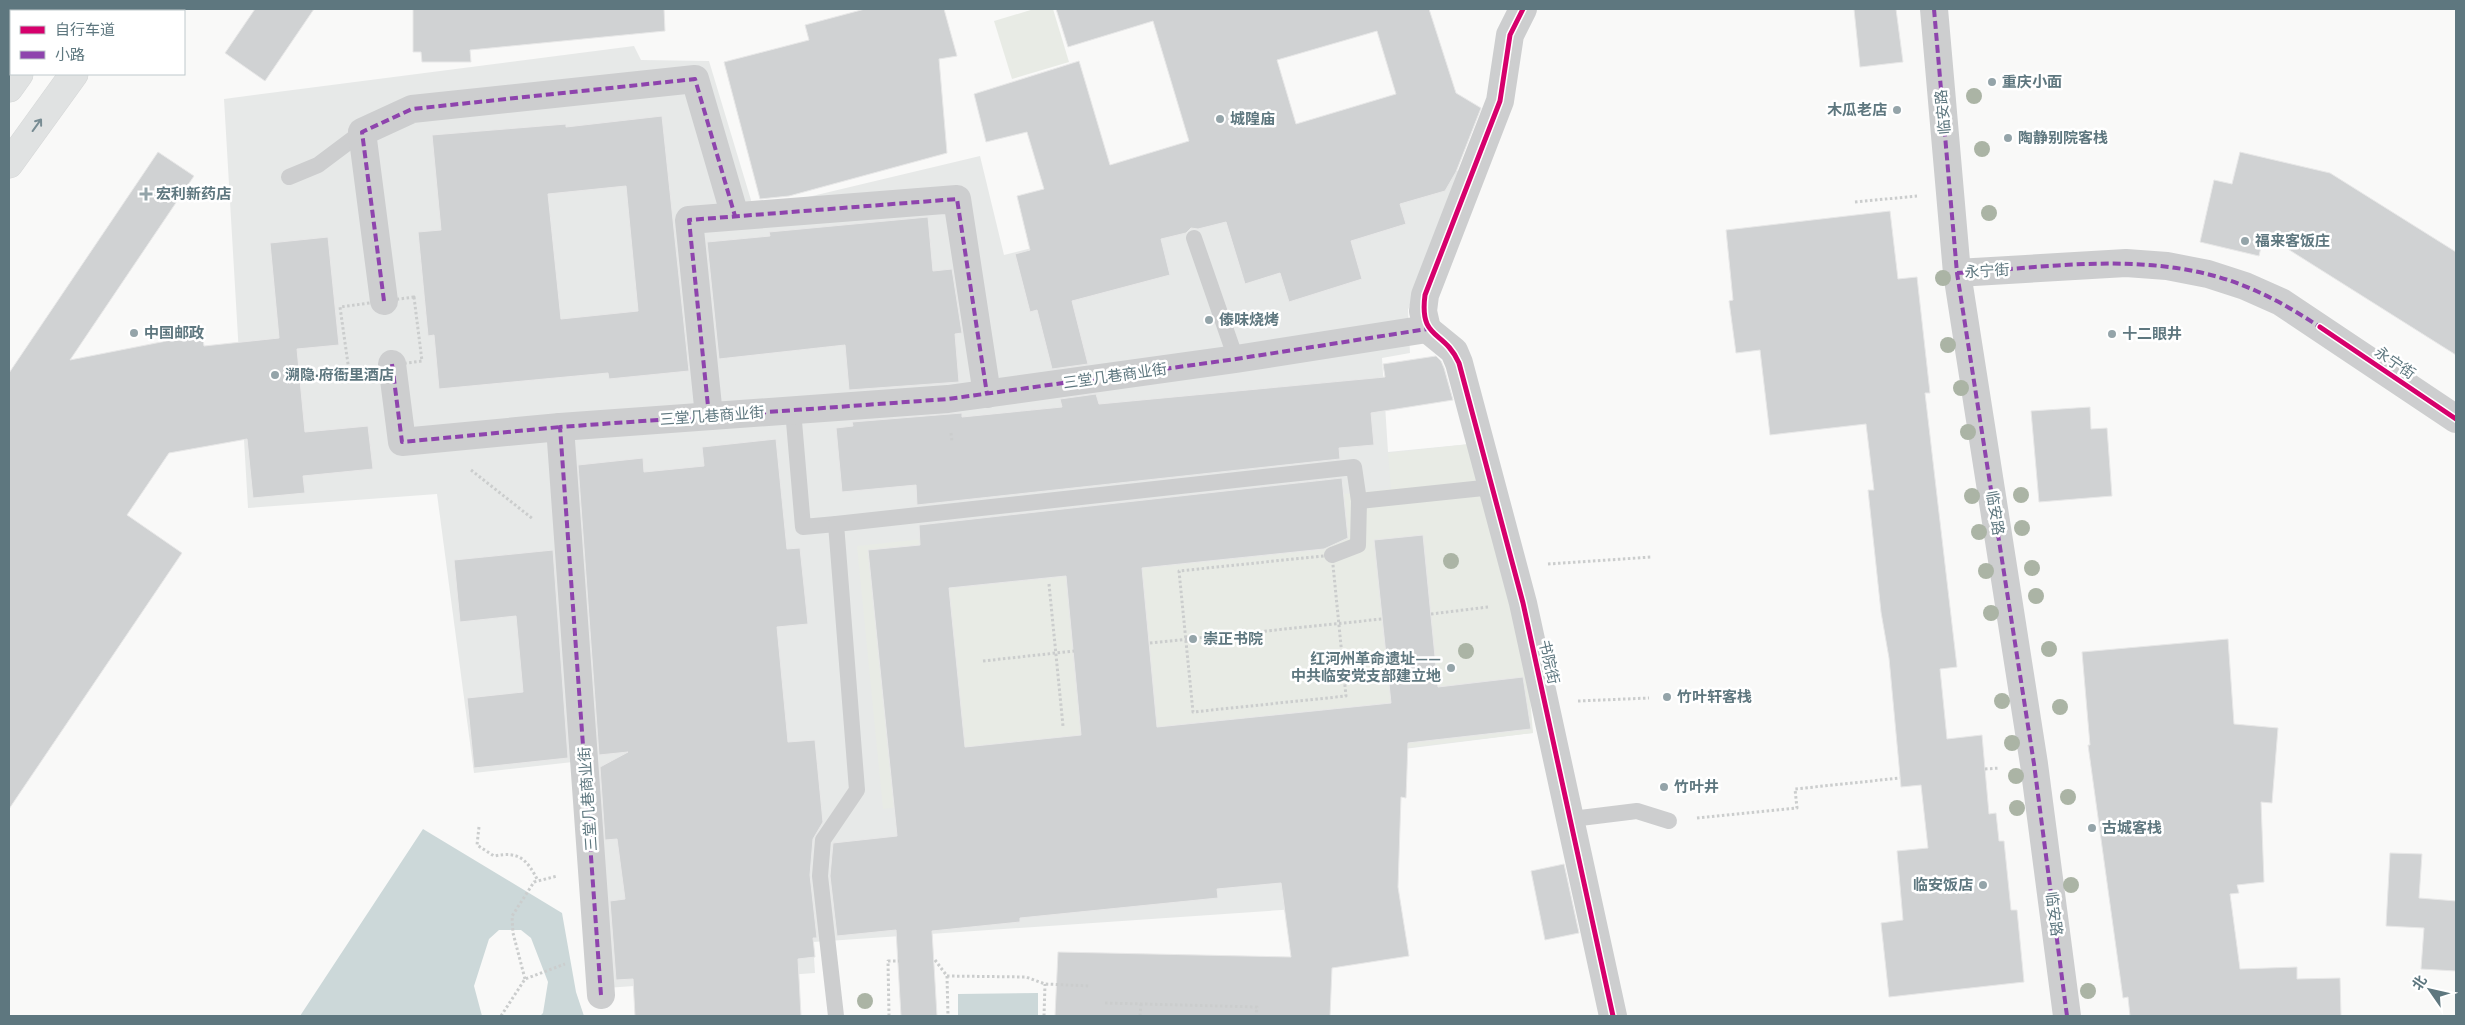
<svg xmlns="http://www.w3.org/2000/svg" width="2465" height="1025" viewBox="0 0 2465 1025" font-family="'Exo 2','Noto Sans SC',sans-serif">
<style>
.built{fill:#e7e9e8}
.green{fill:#e8ebe5}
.water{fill:#ccd8d9}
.building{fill:#d0d2d3;stroke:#e8e8e8;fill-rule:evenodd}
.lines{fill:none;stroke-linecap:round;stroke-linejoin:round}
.secondary-casing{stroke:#d5d7d7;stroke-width:29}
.path{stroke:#cbcdcd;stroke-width:3;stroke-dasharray:2.5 2.5;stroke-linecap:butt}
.lane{stroke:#cdcecf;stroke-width:16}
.street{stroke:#cdcecf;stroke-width:28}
.secondary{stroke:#e0e2e2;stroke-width:28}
.quiet{stroke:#8e44ad;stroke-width:4;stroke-dasharray:8 4;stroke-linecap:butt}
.cycleway-casing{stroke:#fff;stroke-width:8}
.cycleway{stroke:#d6006c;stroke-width:5}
.tree{fill:#abb4a5}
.oneway{stroke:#788c93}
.poi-dot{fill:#94a4a9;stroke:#fff;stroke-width:2}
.labels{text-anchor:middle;stroke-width:5;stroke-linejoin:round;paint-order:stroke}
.poi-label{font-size:15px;font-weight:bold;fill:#5e777f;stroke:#fff;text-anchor:start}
.street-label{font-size:15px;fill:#5e777f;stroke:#fff}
</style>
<rect width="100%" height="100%" fill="#f9f9f8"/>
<!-- built -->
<polygon class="built" points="634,46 641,60 709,61 754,210 980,156 1004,255 1420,149 1460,172 1408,310 1410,353 1382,358 1388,452 1470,444 1533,733 1332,758 1355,905 813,942 815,973 606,988 591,760 474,773 437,494 248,508 224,99"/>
<!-- green -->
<g class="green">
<polygon points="1034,9 1053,9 1069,62 1012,79 994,21"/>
<polygon points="1470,444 1528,673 1533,733 883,809 857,546 1391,489 1388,453"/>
</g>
<!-- water -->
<g class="water">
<polygon points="423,829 562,913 576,992 584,1016 540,1016 543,1013 548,982 531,938 521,930 499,930 489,939 474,986 482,1016 300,1016"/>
<polygon points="1038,993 1038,1016 958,1016 958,994"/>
</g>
<!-- building -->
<g class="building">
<polygon points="255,9 314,9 265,81 225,53"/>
<polygon points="413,9 664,9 665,31 470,50 471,62 422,62 421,52 413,52"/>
<polygon points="865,9 944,9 957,56 939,59 947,153 789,196 760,199 724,62 809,40 805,25"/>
<path d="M1056 9H1429L1456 93 1481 108 1456 172 1445 191 1400 204 1406 224 1351 241 1362 279 1289 302 1280 273 1245 284 1226 222 1198 229 1191 228 1186 233 1161 239 1170 275 1072 301 1088 364 1052 369 1037 310 1030 312 1015 254 1030 250 1017 196 1044 189 1027 132 986 142 974 94 1079 61 1110 165 1189 141 1153 21 1068 47ZM1377 31 1396 94 1296 124 1277 60Z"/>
<polygon points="1854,9 1896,9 1903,62 1860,67"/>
<path d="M662 116 689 371 609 379 608 373 439 389 434 335 428 336 418 232 441 230 432 135 566 124V127ZM626 186 638 311 561 319 548 194Z"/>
<polygon points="158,152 194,176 70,360 202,334 204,346 279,338 270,243 328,237 339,345 297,349 305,432 368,426 373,469 303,476 305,493 253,498 247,439 169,453 127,515 182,553 9,809 9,373"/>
<polygon points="2240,152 2330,173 2456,252 2456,355 2264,234 2259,256 2200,242 2214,180 2232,184"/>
<polygon points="1890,211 1898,279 1917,277 1930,393 1925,393 1957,667 1940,669 1947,739 1982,735 1989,814 1996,813 1999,841 2004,841 2011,910 2017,910 2024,982 1889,997 1881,923 1903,920 1897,851 1928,848 1921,785 1901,787 1889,658 1881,612 1868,490 1874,490 1866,424 1770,435 1760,350 1736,353 1729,301 1733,300 1726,230"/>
<polygon points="928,217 933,271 952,269 962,333 955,334 959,382 849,390 845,345 719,359 707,242 770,236 769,232"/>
<polygon points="1436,356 1441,361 1444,368 1453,400 1371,413 1374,445 1339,448 1340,459 917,505 916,485 842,492 836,428 853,426 852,422 962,413 962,417 1062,407 1060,399 1096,394 1099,404 1385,377 1383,364"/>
<polygon points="2090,407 2091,429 2107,428 2112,496 2039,502 2031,411"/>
<polygon points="776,439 787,549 800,548 808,624 777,627 788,742 815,740 823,822 813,839 810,875 817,938 813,938 815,957 798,959 801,1016 635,1016 633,979 616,980 610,901 625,899 617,839 605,840 600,767 628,752 599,755 578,465 643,458 644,472 704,466 702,447"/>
<path d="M1342 478 1348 538 1324 549 1142 568 1157 727 1391 703 1374 540 1423 535 1438 687 1523 677 1531 729 1408 743 1406 798 1401 797 1398 887 1409 956 1332 968 1330 1016H1055L1058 952 1291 957 1281 883 1217 889 1218 898 1020 918V922L932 931 937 1016H901L896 930 837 936 830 876 833 843 897 836 868 550 920 545 919 525ZM1066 576 1081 735 965 747 949 588Z"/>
<polygon points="553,550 568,758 474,768 467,698 523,692 516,616 460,622 454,560"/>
<polygon points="2228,639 2234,724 2278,728 2272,803 2261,802 2264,882 2237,885 2239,893 2230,894 2240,969 2297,967 2297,979 2340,978 2341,1016 2130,1016 2128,997 2123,998 2088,745 2090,745 2082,652"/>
<polygon points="2390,853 2422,854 2419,898 2456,901 2456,971 2421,969 2424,928 2386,926"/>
<polygon points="1564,864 1579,933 1545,940 1531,871"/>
</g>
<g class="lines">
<!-- secondary casing -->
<g class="secondary-casing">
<g id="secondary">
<polyline points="61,11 63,9"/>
<polyline points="120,11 122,9"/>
<polyline points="9,88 19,74"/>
<polyline points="9,164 74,74"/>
</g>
</g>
<!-- path -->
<g class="path">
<polyline points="1855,202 1917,196"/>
<polygon points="414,297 422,361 349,371 340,307"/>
<polyline points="951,433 952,442"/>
<polyline points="471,470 533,519"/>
<polygon points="1332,555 1346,696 1193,712 1179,571"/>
<polyline points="1548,564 1652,557"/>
<polyline points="1049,584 1063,726"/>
<polyline points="1431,614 1488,607"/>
<polyline points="1150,643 1382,619"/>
<polyline points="983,661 1074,651"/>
<polyline points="1578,701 1649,698"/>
<polyline points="1985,769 2000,768"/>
<polyline points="1697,818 1797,808 1795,789 1900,778"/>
<path d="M479 827 477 845 494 856C519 851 527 859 538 881"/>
<polyline points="935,960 947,976 948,1016"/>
<polyline points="947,976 1026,977 1045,984 1090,986"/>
<polyline points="525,979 513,933 512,916 534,882 557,876"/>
<polyline points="1105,1003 1257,1007 1256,1016"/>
<polyline points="501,1016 525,979 565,964"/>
<polyline points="889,1016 888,961 899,961"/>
<polyline points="1044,1016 1045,984"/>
<polyline points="1140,1016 1141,1004"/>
</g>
<!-- lane -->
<g class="lane">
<polyline points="289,177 318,165 362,132"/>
<polyline points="1194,238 1236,359"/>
<polyline points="793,410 803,527 836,524"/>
<polyline points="1332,555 1358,545 1359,501"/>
<polyline points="1572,819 1637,811 1669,821"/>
<polyline points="836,1016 820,876 823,840 857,790 836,524 1354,467 1359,501 1493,487"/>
</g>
<!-- street -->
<g class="street">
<polyline points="1934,9 1957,273 2034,764 2067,1016"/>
<polyline points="1957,273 2126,263 2167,266 2208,274 2245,286 2281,302 2456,419"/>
<polyline points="384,301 362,132 412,109 695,79 735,216"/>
<polyline points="1427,329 1454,351 1459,363 1523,603 1613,1016"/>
<polyline points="1427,329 1423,311 1425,295 1500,101 1510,35 1523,9"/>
<polyline points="392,364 402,442 560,427"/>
<polyline points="709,416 689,220 957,199 987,394"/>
<polyline points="601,995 560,427 948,399 1236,359 1427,329"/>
</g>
<!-- secondary -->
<use href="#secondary" class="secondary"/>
<!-- quiet -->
<g class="quiet">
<polyline points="1934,9 1957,273 2034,764 2067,1016"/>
<path d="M1957 273C2039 268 2126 254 2207 274 2249 284 2285 304 2320 327"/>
<polyline points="384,301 362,132 412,109 695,79 735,216"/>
<polyline points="392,364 402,442 560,427"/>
<polyline points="709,416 689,220 957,199 987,394"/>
<polyline points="601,995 560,427 948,399 1236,359 1427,329"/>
</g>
<!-- cycleway casing -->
<g class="cycleway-casing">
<g id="cycleway">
<path d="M1523 9 1510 35 1500 101 1425 295C1419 341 1444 329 1459 363L1523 603 1613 1016"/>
<polyline points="2320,327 2456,419"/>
</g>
</g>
<!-- cycleway -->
<use href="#cycleway" class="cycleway"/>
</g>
<!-- trees -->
<g class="tree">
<circle cx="1974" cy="96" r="8"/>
<circle cx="1982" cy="149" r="8"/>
<circle cx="1989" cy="213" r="8"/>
<circle cx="1943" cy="278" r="8"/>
<circle cx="1948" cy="345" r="8"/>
<circle cx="1961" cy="388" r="8"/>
<circle cx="1968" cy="432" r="8"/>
<circle cx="2021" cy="495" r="8"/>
<circle cx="1972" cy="496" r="8"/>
<circle cx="2022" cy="528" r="8"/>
<circle cx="1979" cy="532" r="8"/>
<circle cx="1451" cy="561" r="8"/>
<circle cx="2032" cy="568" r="8"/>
<circle cx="1986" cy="571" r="8"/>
<circle cx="2036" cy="596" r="8"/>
<circle cx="1991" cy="613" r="8"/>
<circle cx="2049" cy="649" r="8"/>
<circle cx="1466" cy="651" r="8"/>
<circle cx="2002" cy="701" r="8"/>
<circle cx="2060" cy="707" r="8"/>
<circle cx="2012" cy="743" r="8"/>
<circle cx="2016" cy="776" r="8"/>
<circle cx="2068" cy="797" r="8"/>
<circle cx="2017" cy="808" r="8"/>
<circle cx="2071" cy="885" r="8"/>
<circle cx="2088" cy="991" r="8"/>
<circle cx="865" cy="1001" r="8"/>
</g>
<!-- one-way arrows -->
<defs><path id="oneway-shaft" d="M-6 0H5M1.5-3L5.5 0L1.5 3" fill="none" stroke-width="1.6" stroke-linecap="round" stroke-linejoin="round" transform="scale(1.25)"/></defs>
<use class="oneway" href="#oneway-shaft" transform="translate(37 125) rotate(-54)"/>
<!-- markers -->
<g class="poi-dot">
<circle cx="1992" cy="82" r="5"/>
<circle cx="1897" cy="110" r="5"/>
<circle cx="1220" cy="119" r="5"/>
<circle cx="2008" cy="138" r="5"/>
<path d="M143.5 186.5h5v5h5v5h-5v5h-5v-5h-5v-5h5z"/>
<circle cx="2245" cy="241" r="5"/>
<circle cx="1209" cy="320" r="5"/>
<circle cx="134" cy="333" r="5"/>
<circle cx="2112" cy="334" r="5"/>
<circle cx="275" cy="375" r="5"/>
<circle cx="1193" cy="639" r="5"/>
<circle cx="1451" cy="668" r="5"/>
<circle cx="1667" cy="697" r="5"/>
<circle cx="1664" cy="787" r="5"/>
<circle cx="2092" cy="828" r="5"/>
<circle cx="1983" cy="885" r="5"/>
</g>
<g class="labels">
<!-- poi labels -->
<g class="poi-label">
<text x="2002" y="87">重庆小面</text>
<text x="1887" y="115" text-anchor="end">木瓜老店</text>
<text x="1230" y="124">城隍庙</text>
<text x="2018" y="143">陶静别院客栈</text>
<text x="156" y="199">宏利新药店</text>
<text x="2255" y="246">福来客饭庄</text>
<text x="1219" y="325">傣味烧烤</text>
<text x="144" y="338">中国邮政</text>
<text x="2122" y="339">十二眼井</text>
<text x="285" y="380">溯隐·府衙里酒店</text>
<text x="1203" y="644">崇正书院</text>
<text x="1441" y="664" text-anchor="end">红河州革命遗址——<tspan x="1441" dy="17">中共临安党支部建立地</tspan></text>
<text x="1677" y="702">竹叶轩客栈</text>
<text x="1674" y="792">竹叶井</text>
<text x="2102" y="833">古城客栈</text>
<text x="1973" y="890" text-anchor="end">临安饭店</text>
</g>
<!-- street labels -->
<g class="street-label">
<text transform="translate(1943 112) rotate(-95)" y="5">临安路</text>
<text transform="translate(1987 271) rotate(-3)" y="5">永宁街</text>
<text transform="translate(2395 363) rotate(34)" y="5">永宁街</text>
<text transform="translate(1115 376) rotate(-8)" y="5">三堂几巷商业街</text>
<text transform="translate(712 416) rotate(-4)" y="5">三堂几巷商业街</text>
<text transform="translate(1995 513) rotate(81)" y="5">临安路</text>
<text transform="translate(1549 662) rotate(77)" y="5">书院街</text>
<text transform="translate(588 799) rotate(-94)" y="5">三堂几巷商业街</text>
<text transform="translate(2054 914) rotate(83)" y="5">临安路</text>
</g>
</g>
<!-- border -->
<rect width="2465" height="1025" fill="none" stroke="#5e777f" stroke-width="20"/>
<!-- legend -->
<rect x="10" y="10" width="175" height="65" fill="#ffffff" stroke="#bfc9cc"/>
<rect x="20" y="26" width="25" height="8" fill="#d6006c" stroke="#bfc9cc"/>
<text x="55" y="35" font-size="15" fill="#5e777f">自行车道</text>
<rect x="20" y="51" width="25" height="8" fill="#8e44ad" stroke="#bfc9cc"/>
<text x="55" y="60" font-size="15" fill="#5e777f">小路</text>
<!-- north arrow -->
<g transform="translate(2430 990) rotate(304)" stroke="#ffffff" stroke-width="4" paint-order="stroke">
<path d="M0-4L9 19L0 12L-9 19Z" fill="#5e777f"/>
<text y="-8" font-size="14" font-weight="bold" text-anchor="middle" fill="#5e777f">北</text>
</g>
</svg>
